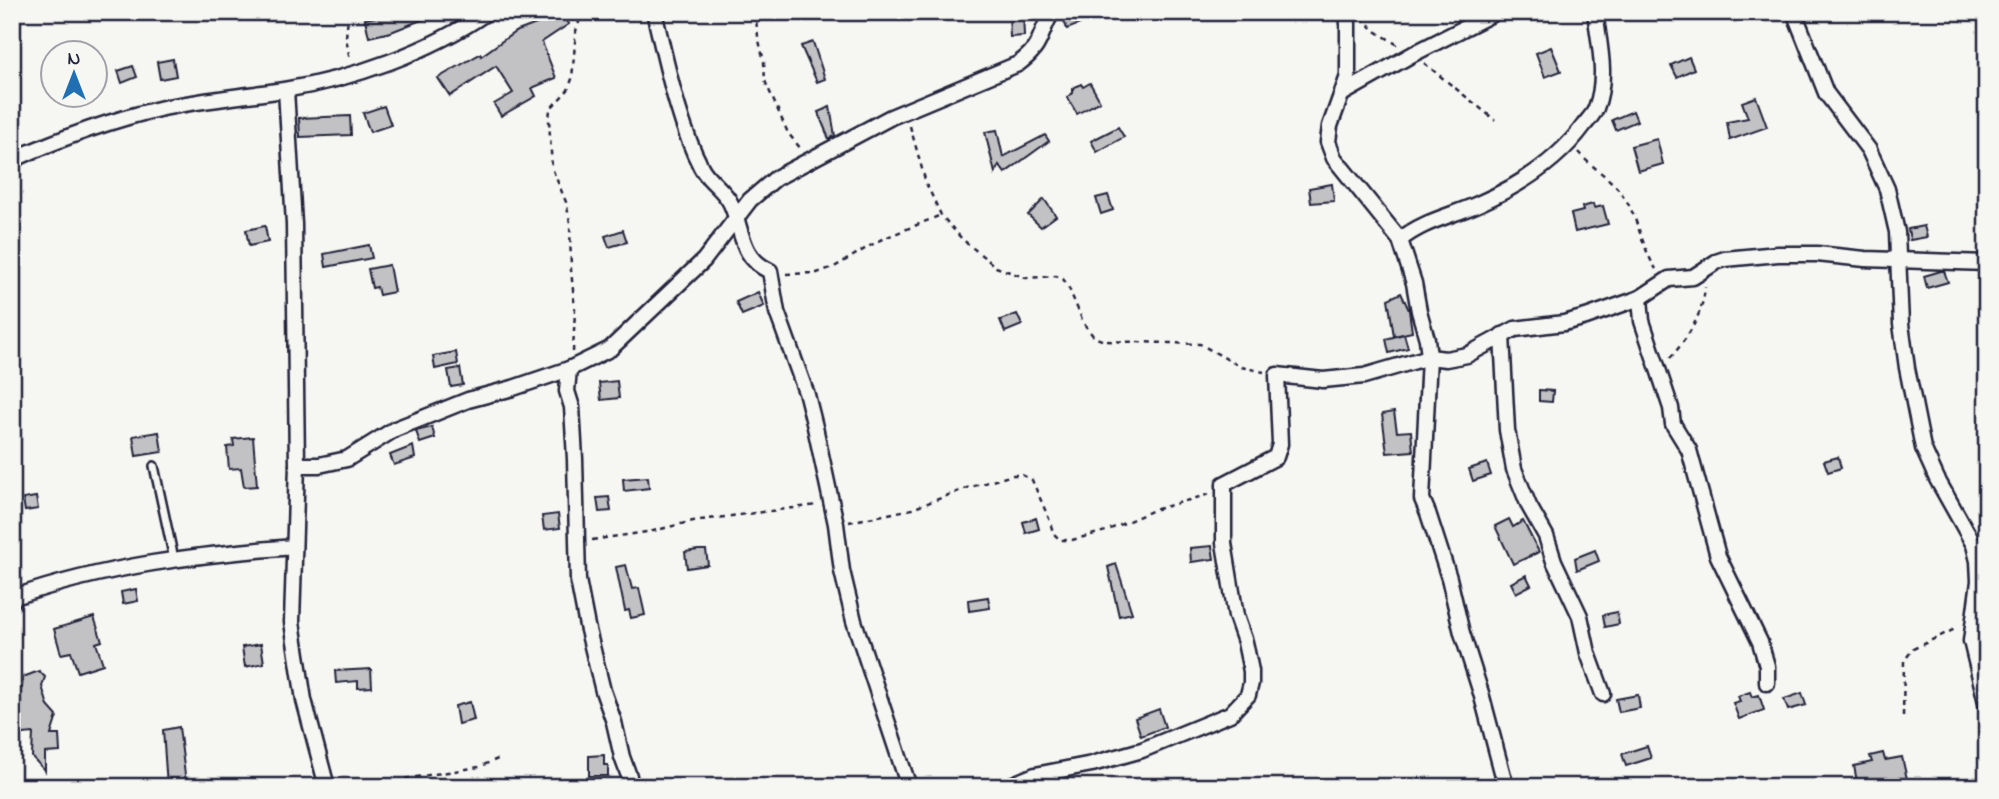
<svg xmlns="http://www.w3.org/2000/svg" width="1999" height="799" viewBox="0 0 1999 799" font-family="'Indie Flower',sans-serif">
<style>
.building{fill:#c2c2c4;stroke:#22223b;stroke-width:2}
.lines{fill:none;stroke-linecap:round;stroke-linejoin:round}
.service-casing{stroke:#22223b;stroke-width:12}
.minor-casing{stroke:#22223b;stroke-width:19}
.path{stroke:#22223b;stroke-width:2.5;stroke-dasharray:5 5;stroke-linecap:butt}
.service{stroke:#f6f6f2;stroke-width:7}
.minor{stroke:#f6f6f2;stroke-width:14}
</style>
<rect width="100%" height="100%" fill="#f6f6f2"/>
<filter id="ink" filterUnits="userSpaceOnUse"><feTurbulence type="fractalNoise" baseFrequency=".0143" numOctaves="2"/><feDisplacementMap in="SourceGraphic" scale="14" xChannelSelector="R" yChannelSelector="G"/><feConvolveMatrix kernelMatrix="1 2 1 2 8 2 1 2 1" color-interpolation-filters="sRGB"/></filter>
<g filter="url(#ink)">
<!-- building -->
<g class="building">
<polygon points="379,12 439,12 439,13 391,32 369,37 365,19 381,16"/>
<polygon points="545,12 561,12 569,24 542,42 556,78 532,88 536,96 501,116 494,104 513,93 496,66 450,96 438,78 480,54 481,56 515,32 539,23 536,18"/>
<polygon points="1009,12 1023,12 1024,36 1010,37"/>
<polygon points="1077,13 1080,24 1067,29 1063,18"/>
<polygon points="813,42 825,79 817,82 801,46"/>
<polygon points="1551,47 1561,71 1545,77 1536,53"/>
<polygon points="1689,57 1694,69 1677,77 1671,65"/>
<polygon points="173,59 176,76 160,79 157,62"/>
<polygon points="133,66 137,77 122,83 118,71"/>
<polygon points="1090,83 1100,101 1077,114 1067,97 1073,93 1073,88 1081,84 1083,87"/>
<polygon points="1756,97 1767,127 1730,140 1727,122 1748,118 1742,102"/>
<polygon points="384,106 391,125 370,132 363,113"/>
<polygon points="830,107 835,136 829,139 818,112"/>
<polygon points="1633,111 1637,121 1616,130 1612,120"/>
<polygon points="350,116 351,135 300,137 299,118"/>
<polygon points="1118,127 1124,137 1097,152 1091,141"/>
<polygon points="997,130 1003,157 1045,135 1049,141 1005,173 999,165 995,173 985,132"/>
<polygon points="1657,139 1663,164 1638,171 1631,146"/>
<polygon points="1332,184 1334,201 1311,203 1309,188"/>
<polygon points="1108,195 1113,210 1101,214 1096,198"/>
<polygon points="1044,199 1056,216 1041,227 1028,215"/>
<polygon points="1593,204 1594,208 1603,206 1608,224 1575,232 1571,214 1583,211 1582,207"/>
<polygon points="265,226 268,242 249,246 246,230"/>
<polygon points="1924,226 1927,237 1910,240 1908,229"/>
<polygon points="623,230 627,242 609,247 605,236"/>
<polygon points="369,245 372,258 326,267 324,254"/>
<polygon points="389,265 394,292 379,295 377,287 372,288 368,269"/>
<polygon points="1941,271 1944,271 1948,282 1927,288 1924,276"/>
<polygon points="758,292 764,306 742,315 736,302"/>
<polygon points="1401,293 1409,310 1412,332 1394,336 1388,299"/>
<polygon points="1017,314 1022,325 1005,332 1000,320"/>
<polygon points="1404,334 1408,348 1389,353 1386,339"/>
<polygon points="456,352 458,364 435,369 433,356"/>
<polygon points="460,368 463,385 451,387 448,370"/>
<polygon points="617,381 619,398 601,400 599,383"/>
<polygon points="1539,390 1553,391 1552,402 1539,401"/>
<polygon points="1394,412 1397,432 1411,431 1413,451 1387,453 1382,414"/>
<polygon points="432,427 435,438 420,443 416,431"/>
<polygon points="159,432 162,452 136,456 133,436"/>
<polygon points="253,437 257,486 244,487 241,468 229,469 227,447 234,446 233,439"/>
<polygon points="413,446 415,458 394,465 390,455"/>
<polygon points="1838,457 1841,468 1828,472 1824,461"/>
<polygon points="1487,463 1491,475 1473,481 1469,469"/>
<polygon points="648,477 649,488 624,491 623,479"/>
<polygon points="36,497 38,509 25,511 23,499"/>
<polygon points="609,497 611,511 599,512 597,498"/>
<polygon points="558,514 560,528 544,530 542,516"/>
<polygon points="1036,518 1039,529 1026,533 1023,522"/>
<polygon points="1509,519 1513,527 1523,521 1539,552 1513,564 1495,526"/>
<polygon points="1212,546 1214,559 1191,562 1190,548"/>
<polygon points="698,550 706,550 708,565 687,568 685,552"/>
<polygon points="1595,550 1599,561 1577,570 1575,558"/>
<polygon points="1116,564 1132,613 1119,616 1108,567"/>
<polygon points="626,565 632,589 639,588 645,615 631,618 629,610 625,611 616,567"/>
<polygon points="1526,575 1531,585 1516,593 1511,583"/>
<polygon points="136,589 138,601 123,604 121,592"/>
<polygon points="988,597 990,608 969,611 968,600"/>
<polygon points="1617,612 1619,624 1605,627 1603,615"/>
<polygon points="94,617 102,641 96,643 103,664 78,672 71,652 61,654 54,629"/>
<polygon points="261,644 264,663 245,667 242,647"/>
<polygon points="371,669 372,687 358,688 358,681 336,683 335,671"/>
<polygon points="39,671 45,677 42,686 48,706 57,716 51,735 59,735 60,752 45,753 45,771 32,757 33,733 13,735 12,724 12,689 22,688 23,677"/>
<polygon points="1750,692 1752,697 1759,695 1764,710 1739,719 1733,703 1740,701 1738,696"/>
<polygon points="1802,693 1806,705 1788,710 1784,699"/>
<polygon points="1638,695 1640,708 1619,712 1616,699"/>
<polygon points="470,702 474,720 458,724 455,706"/>
<polygon points="1159,709 1165,727 1141,736 1135,718"/>
<polygon points="179,727 186,783 167,786 163,730"/>
<polygon points="1647,746 1651,758 1626,766 1622,754"/>
<polygon points="1883,753 1885,760 1902,757 1907,779 1870,787 1858,787 1854,766 1872,762 1870,756"/>
<polygon points="604,755 604,765 608,765 608,776 589,776 589,756"/>
</g>
<g class="lines">
<!-- service casing -->
<g class="service-casing">
<polyline id="service" points="154,466 174,559"/>
</g>
<!-- minor casing -->
<g class="minor-casing">
<g id="minor">
<path d="M654 12C666 61 678 123 701 167 708 181 724 189 731 204 743 230 740 258 770 271L777 312 807 395 815 427 836 524 842 571 854 621 909 787"/>
<polyline points="1347,12 1348,24 1348,76 1330,126 1328,142 1334,158 1400,240 1414,283 1419,311 1427,339 1429,357 1422,499 1428,513 1449,578 1462,633 1481,693 1506,787"/>
<polyline points="1794,12 1826,93 1869,150 1887,189 1897,232 1901,324 1907,368 1923,448 1937,479 1974,545 1978,561 1979,581 1971,641 1987,706"/>
<polyline points="286,90 294,224 297,465 292,622 304,700 327,787"/>
<polyline points="1342,94 1413,54 1496,12"/>
<path d="M12 160C61 138 111 120 163 108 203 100 244 96 284 90 352 79 430 52 487 12"/>
<path d="M1400 240C1423 221 1451 216 1478 204 1519 186 1557 162 1584 125 1588 120 1594 114 1596 108 1608 77 1599 43 1595 12"/>
<polyline points="1640,298 1642,321 1671,408 1673,424 1689,450 1718,556 1760,642 1767,666 1767,683"/>
<polyline points="1502,335 1507,430 1514,469 1529,506 1546,536 1554,561 1580,616 1588,653 1603,694"/>
<polyline points="569,369 567,391 572,407 575,459 578,580 587,626 603,691 614,722 622,757 629,776 629,787"/>
<path d="M297 465H319L347 459 395 429 418 420 468 400 513 388 569 369 610 349 704 260 750 200 776 178 891 117 1018 64C1043 46 1038 36 1052 12"/>
<path d="M12 601 15 597C105 566 199 554 294 547"/>
<polyline points="1006,787 1035,775 1092,764 1142,750 1230,714 1248,695 1251,683 1251,671 1245,642 1236,616 1224,543 1224,484 1276,457 1280,444 1277,375 1323,380 1364,376 1429,357 1446,359 1467,355 1515,329 1564,323 1586,317 1640,298 1669,279 1693,277 1716,262 1725,259 1778,254 1817,254 1865,259 1987,263"/>
</g>
</g>
<!-- path -->
<g class="path">
<polyline points="346,12 348,17 346,37 350,61"/>
<polyline points="755,12 758,36 764,62 765,81 788,133 801,149"/>
<polyline points="1362,17 1374,30 1398,45"/>
<polyline points="1424,63 1495,120"/>
<polyline points="910,126 926,183 941,215 962,239 996,267 1026,278 1056,276 1063,279 1068,286 1084,324 1094,337 1104,341 1200,344 1241,367 1264,372"/>
<path d="M1578 152C1591 167 1610 177 1622 194 1638 216 1641 246 1656 269"/>
<polyline points="786,274 817,273 836,266 880,240 941,215"/>
<polyline points="573,352 575,310 571,270 570,222 566,202 552,168 549,120 550,109 568,90 572,79 576,31 580,19 579,12"/>
<path d="M1670 358C1688 338 1703 314 1705 287"/>
<polyline points="849,522 912,509 967,488 1013,475 1022,475 1032,480 1050,521 1053,533 1060,540 1072,540 1106,531 1154,510 1210,494"/>
<polyline points="592,540 653,531 693,521 817,505"/>
<polyline points="1903,716 1904,661 1913,649 1957,628"/>
<polyline points="12,778 14,787"/>
<polyline points="387,787 404,779 479,767 500,758"/>
</g>
<!-- service -->
<use href="#service" class="service"/>
<!-- minor -->
<use href="#minor" class="minor"/>
</g>
</g>
<!-- margin -->
<rect width="1999" height="799" fill="none" stroke="#f6f6f2" stroke-width="42"/>
<rect x="21" y="21" width="1957" height="757" fill="none" stroke="#22223b" stroke-width="2.5" filter="url(#ink)"/>
<!-- north arrow -->
<g transform="translate(74 74)"><circle r="33" fill="#f6f6f2" stroke="#a1a1a9" stroke-width="2"/>
<path d="M0-5L12 26L0 18L-12 26Z" fill="#1f6fb2"/>
<text y="-10" font-size="19" font-weight="bold" text-anchor="middle" fill="#22223b">N</text>
</g>
</svg>
